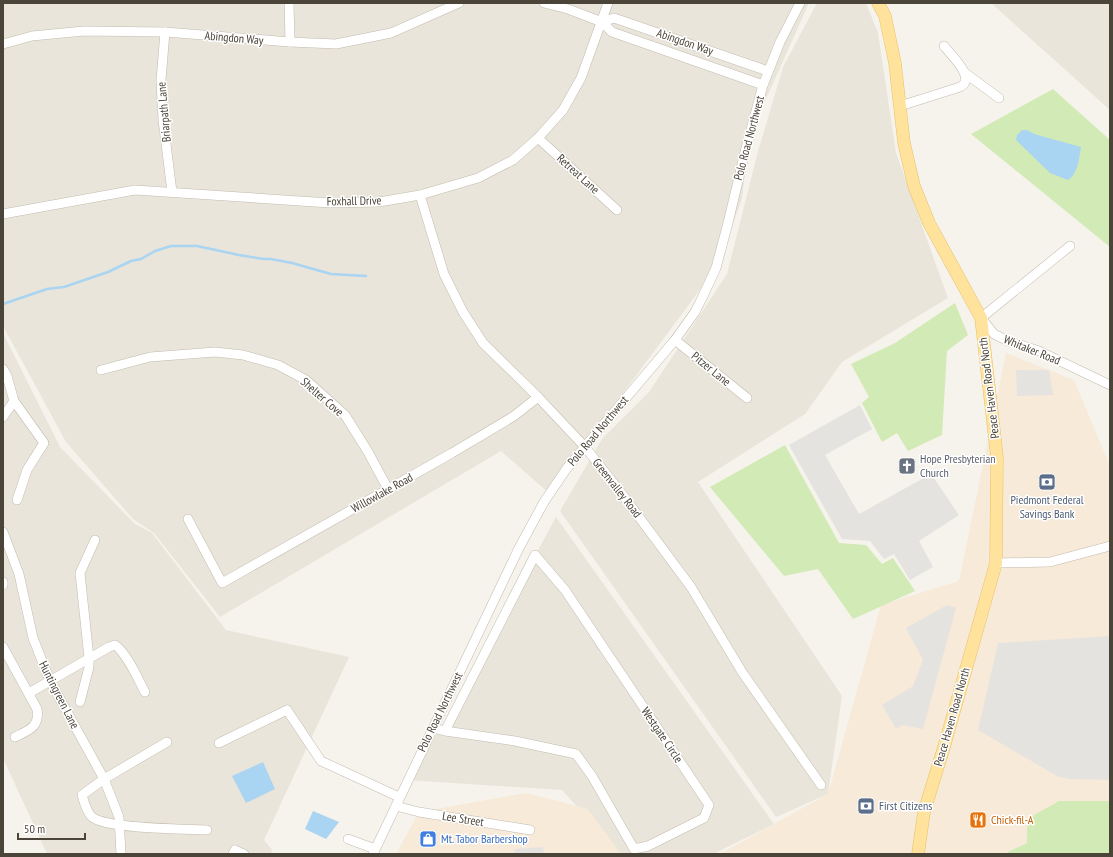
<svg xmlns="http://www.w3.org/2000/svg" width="1113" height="857" viewBox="0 0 1113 857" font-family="'PT Sans Narrow',sans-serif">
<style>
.residential{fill:#eae5da}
.commercial{fill:#f7ead8}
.green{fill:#d2eab5}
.parking{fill:#e5e3e0}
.water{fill:#a9d4f2}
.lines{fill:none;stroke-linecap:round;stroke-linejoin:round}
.stream{stroke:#a9d4f2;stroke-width:2.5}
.minor-casing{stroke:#c2bbae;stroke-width:10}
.major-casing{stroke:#e6c16a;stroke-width:13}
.minor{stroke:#fff;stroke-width:9}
.major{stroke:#ffe39c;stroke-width:12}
.labels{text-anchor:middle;stroke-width:3;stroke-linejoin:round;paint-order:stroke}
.street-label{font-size:12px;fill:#4b4439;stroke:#fff}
.worship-label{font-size:12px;fill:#5b616d;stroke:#fff;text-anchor:start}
.service-label{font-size:12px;fill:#4e5e75;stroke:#fff}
.food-label{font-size:12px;fill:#c56008;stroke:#fff;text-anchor:start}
.shop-label{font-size:12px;fill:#366cbe;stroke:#fff;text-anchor:start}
</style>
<rect width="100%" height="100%" fill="#f6f3ec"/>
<!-- residential -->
<g class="residential">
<polygon points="3,3 809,3 749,137 742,199 716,268 549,493 501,451 220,617 154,533 133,519 66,442 3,326"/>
<polygon points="817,3 866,3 878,33 896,153 948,298 842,362 805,414 698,482 842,696 828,794 776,817 560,511 602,439 649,392 727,274 757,155 783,67"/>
<polygon points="991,3 1110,3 1110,110"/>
<polygon points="3,333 60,447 134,523 152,533 226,630 349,657 264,840 272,850 271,854 47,854 3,758"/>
<polygon points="556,517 774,824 713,854 620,854 562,790 407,780 447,718"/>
</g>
<!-- commercial -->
<g class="commercial">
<polygon points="1006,353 1074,380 1110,466 1110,854 720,854 828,794 881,605 959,581"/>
<polygon points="526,793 588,809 621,854 396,854 419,812"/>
</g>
<!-- green -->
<g class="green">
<polygon points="1053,89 1110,140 1110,247 971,134"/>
<polygon points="955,303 968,335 947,351 942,435 908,451 897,433 882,442 862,403 869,397 851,364 895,343"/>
<polygon points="785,445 839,543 866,545 882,564 893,558 915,591 853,619 818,569 784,576 710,487"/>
<polygon points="1059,801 1110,801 1110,854 1004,854 1027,843 1027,819"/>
</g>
<!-- parking -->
<g class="parking">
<polygon points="1016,370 1049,370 1053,395 1017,396"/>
<polygon points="860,405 872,429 825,455 859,514 931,474 959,515 919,541 933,567 910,580 894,554 884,559 870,541 842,539 789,445"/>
<polygon points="947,605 956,608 923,729 902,725 896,729 882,705 913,686 923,660 906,628"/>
<polygon points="1110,636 1110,780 1070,779 1059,777 978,730 998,643"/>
<polygon points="543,847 544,854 515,854 515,849"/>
</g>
<!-- water -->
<g class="water">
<path d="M1022 130H1027L1034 134 1081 147C1079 158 1078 174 1068 180L1050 173 1016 140 1017 135Z"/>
<polygon points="263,762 275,789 246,803 232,776"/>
<polygon points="313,811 339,822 326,839 305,829"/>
</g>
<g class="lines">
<!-- stream -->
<polyline class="stream" points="3,304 47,289 64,287 108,272 131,261 141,259 155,251 171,246 197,246 239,255 264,259 271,259 292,263 331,274 366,276"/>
<!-- minor casing -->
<g class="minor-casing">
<g id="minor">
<polyline points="289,3 290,42"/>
<polyline points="544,3 568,9 602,22 612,32 763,85"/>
<polyline points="602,22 614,18 768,71"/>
<polyline points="165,32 161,80 163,120 172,192"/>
<polyline points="3,44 32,36 84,31 165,32 290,42 336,44 391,33 459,3"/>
<polyline points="965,73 999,98"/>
<path d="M900 106 960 87C977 79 951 55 944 46"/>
<polyline points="538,138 617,210"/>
<polyline points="420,195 444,274 463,312 483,343 538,397 585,447 619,490 691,587 742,672 821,785"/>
<polyline points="3,214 135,190 330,203 379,202 420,195 478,178 513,160 538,138 563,110 581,78 608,3"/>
<polyline points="1070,246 981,318 994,334 1008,341 1039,351 1110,385"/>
<polyline points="675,340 747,398"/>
<polyline points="3,369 7,376 14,401 3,417"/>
<polyline points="101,370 150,357 215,352 243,355 278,365 306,380 345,415 368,452 388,489"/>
<polyline points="14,401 44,443 27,470 17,500"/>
<polyline points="188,519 222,583 452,453 514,416 538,397"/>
<polyline points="3,532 19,574 33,638 50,681 104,779 119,817 121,854"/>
<polyline points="996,563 1050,562 1110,546"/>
<polyline points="3,582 3,585"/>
<path d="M3 647 37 709C40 727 29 730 15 737"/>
<path d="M29 693 109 647 115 645C127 653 138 679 145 692"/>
<polyline points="80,702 89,667 89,658 80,573 95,540"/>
<polyline points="433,728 445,731 515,741 576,754 592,776 634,849 648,846 704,818 709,805 565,590 535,555 445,731"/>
<path d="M167 742 104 779 82 795C84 802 87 813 92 817 107 829 186 829 207 830"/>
<polyline points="219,743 287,710 321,761 399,797"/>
<polyline points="396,806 419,812 530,830"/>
<polyline points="348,839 375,849"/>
<polyline points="233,854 235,850 244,854"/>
<polyline points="373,854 519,548 544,502 567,468 675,340 695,312 703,296 716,268 728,223 745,152 763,85 780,42 800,3"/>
</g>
</g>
<!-- major casing -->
<g class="major-casing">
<polyline id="major" points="878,3 885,16 895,63 904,143 914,186 929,223 981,318 997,457 996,563 944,747 924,812 918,854"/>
</g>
<!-- minor -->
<use href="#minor" class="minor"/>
<!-- major -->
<use href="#major" class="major"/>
</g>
<!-- icons -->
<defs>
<g id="church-square" transform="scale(0.9)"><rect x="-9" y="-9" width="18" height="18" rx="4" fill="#6b7280" stroke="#fff"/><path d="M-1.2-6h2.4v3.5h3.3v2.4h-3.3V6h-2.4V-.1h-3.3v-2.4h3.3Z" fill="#fff"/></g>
<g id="bank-square" transform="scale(0.9)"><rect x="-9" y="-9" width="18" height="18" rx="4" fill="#5c6f8a" stroke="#fff"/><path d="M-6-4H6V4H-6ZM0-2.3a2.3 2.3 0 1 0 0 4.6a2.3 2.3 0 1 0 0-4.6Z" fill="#fff"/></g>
<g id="restaurant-square" transform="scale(0.9)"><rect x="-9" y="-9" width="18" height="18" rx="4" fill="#e8710a" stroke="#fff"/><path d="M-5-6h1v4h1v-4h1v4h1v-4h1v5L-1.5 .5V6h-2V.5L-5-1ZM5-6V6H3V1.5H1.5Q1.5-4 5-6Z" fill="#fff"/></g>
<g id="shop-square" transform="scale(0.9)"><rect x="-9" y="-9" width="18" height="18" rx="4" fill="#3f7fe0" stroke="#fff"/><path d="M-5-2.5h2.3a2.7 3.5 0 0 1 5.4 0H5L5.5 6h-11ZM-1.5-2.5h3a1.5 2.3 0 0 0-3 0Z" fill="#fff"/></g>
</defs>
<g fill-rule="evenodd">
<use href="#church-square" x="907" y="466"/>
<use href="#bank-square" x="1047" y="482"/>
<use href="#bank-square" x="866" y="806"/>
<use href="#restaurant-square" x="978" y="820"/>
<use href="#shop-square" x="428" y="839"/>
</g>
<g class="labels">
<!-- street labels -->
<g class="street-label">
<text transform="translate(234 38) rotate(5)" y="4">Abingdon Way</text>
<text transform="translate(685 42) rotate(19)" y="4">Abingdon Way</text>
<text transform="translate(164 112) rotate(-95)" y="4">Briarpath Lane</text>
<text transform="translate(749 138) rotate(-75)" y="4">Polo Road Northwest</text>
<text transform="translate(578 174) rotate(42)" y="4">Retreat Lane</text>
<text transform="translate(354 201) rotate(-1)" y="4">Foxhall Drive</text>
<text transform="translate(1032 350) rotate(22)" y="4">Whitaker Road</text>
<text transform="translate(711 369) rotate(39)" y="4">Pitzer Lane</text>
<text transform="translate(989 388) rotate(-97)" y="4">Peace Haven Road North</text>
<text transform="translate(322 397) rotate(41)" y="4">Shelter Cove</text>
<text transform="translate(598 431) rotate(-50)" y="4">Polo Road Northwest</text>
<text transform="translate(617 488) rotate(52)" y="4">Greenvalley Road</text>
<text transform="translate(382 493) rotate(-29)" y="4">Willowlake Road</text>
<text transform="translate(59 695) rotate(63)" y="4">Huntingreen Lane</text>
<text transform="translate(440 712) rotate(-64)" y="4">Polo Road Northwest</text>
<text transform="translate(952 717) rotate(-74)" y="4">Peace Haven Road North</text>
<text transform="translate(662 735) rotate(56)" y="4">Westgate Circle</text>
<text transform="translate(463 819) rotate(9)" y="4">Lee Street</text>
</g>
<!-- worship labels -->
<g class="worship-label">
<text x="920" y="463">Hope Presbyterian<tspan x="920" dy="14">Church</tspan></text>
</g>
<!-- service labels -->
<g class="service-label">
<text x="1047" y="504">Piedmont Federal<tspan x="1047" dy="14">Savings Bank</tspan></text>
<text x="879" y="810" text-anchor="start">First Citizens</text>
</g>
<!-- food labels -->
<g class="food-label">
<text x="991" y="824">Chick-fil-A</text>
</g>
<!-- shop labels -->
<g class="shop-label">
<text x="441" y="843">Mt. Tabor Barbershop</text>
</g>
</g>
<!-- border -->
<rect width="1113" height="857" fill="none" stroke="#4b4439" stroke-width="8"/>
<!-- scale -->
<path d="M18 833v6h67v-6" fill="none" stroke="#4b4439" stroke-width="2"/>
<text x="24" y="833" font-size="12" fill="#4b4439" stroke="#ffffff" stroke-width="3" paint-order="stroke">50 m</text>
</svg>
